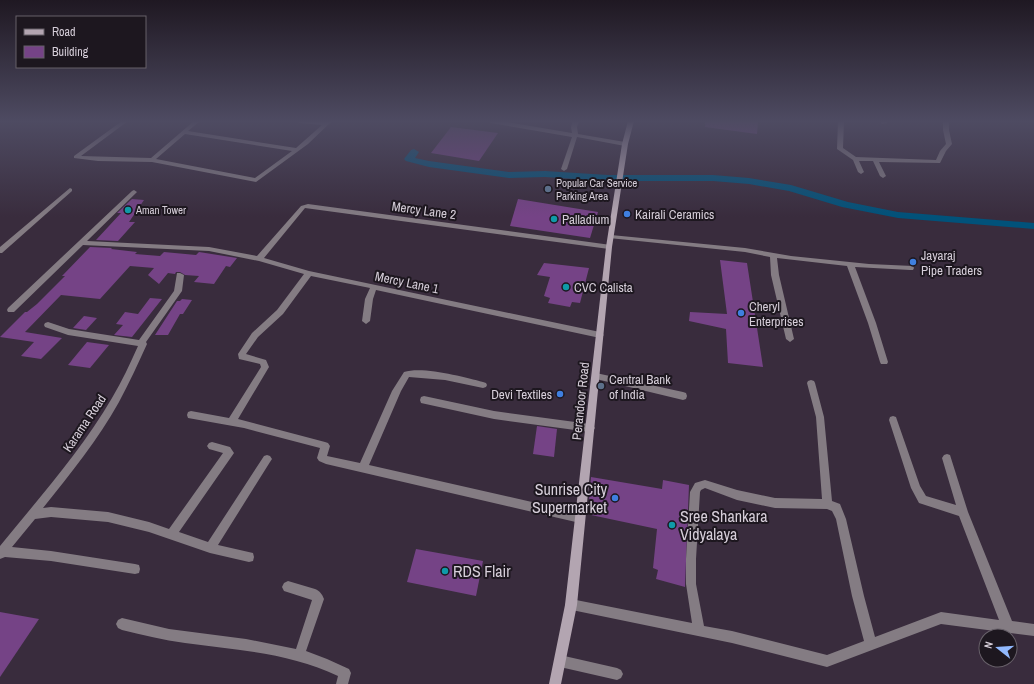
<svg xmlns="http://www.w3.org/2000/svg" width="1034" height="684" viewBox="0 0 1034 684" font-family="'Archivo Narrow',sans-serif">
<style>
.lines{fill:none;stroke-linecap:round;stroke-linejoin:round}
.canal{fill:#01527a;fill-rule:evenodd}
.building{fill:#754386}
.minor{fill:#847c83;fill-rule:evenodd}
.secondary{fill:#b3a5b1;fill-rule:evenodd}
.service-dot{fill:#5c6f8a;stroke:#1d171f;stroke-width:1.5}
.culture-dot{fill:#0f9aa8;stroke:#1d171f;stroke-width:1.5}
.shop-dot{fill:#3f7fe0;stroke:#1d171f;stroke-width:1.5}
.labels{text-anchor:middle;stroke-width:4;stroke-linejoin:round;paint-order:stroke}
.far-poi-label{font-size:11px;fill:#d6ced9;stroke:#1d171f;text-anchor:start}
.street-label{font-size:13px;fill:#d6ced9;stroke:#1d171f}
.poi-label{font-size:13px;fill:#d6ced9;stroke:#1d171f;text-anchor:start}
.near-poi-label{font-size:16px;fill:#d6ced9;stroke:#1d171f;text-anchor:start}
</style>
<rect width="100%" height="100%" fill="#392c3d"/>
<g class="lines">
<!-- canal -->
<polygon class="canal" points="414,149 419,152 415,158 429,161 509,172 545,171 608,175 713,175 749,178 791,185 848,202 898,212 1034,223 1034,229 898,218 842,207 789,191 749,184 713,181 608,181 545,177 509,178 429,167 406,161 404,159 411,150"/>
</g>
<!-- building -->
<g class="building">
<polygon points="705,121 758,122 757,134 705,127"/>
<polygon points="451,127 498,133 479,161 431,153"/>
<polygon points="132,199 144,200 129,222 135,222 118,241 96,240 121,213 117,213"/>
<polygon points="518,199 598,212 590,238 510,226"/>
<polygon points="90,247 112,248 111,249 137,252 135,254 160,256 164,252 196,255 199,252 237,258 230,267 226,266 214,284 194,282 199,276 185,275 180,272 176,272 175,274 168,273 159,284 148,275 154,268 130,266 100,299 61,295 25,332 62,338 41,359 21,356 34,342 0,337 25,312 27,312 37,304 65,276 62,276"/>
<polygon points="720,260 747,263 763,367 728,363 726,329 689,321 690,312 727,314"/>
<polygon points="544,263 589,268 580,303 572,302 570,307 548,303 550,298 544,296 550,277 537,275"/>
<polygon points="150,298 162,299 132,337 114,335 123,325 116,324 125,312 138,314"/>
<polygon points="182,299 192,300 183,314 180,314 168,335 155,335 177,301 180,301"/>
<polygon points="84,316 97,318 86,330 73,328"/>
<polygon points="87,342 109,345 90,368 68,365"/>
<polygon points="537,426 557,429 554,457 533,454"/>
<polygon points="591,477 662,489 663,480 689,485 685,587 656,579 658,570 653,568 657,529 591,515 588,512"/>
<polygon points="416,549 483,561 476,596 407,582"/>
<polygon points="0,612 39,619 0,677"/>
</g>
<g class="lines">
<!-- minor -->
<g class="minor">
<path d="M122 121H128L81 156 151 158 194 121H200L188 131 296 148 322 125 300 123 297 121 325 122 332 121 308 144 256 182 152 162 98 161 74 158V156ZM185 134 292 151 255 178 156 159Z"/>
<polygon points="488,121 501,121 572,133 571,127 573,121 579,121 577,127 578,134 625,142 628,144 625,146 577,137 567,169 564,171 561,169 572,137 491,123"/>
<polygon points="838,121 844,121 843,148 856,157 936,160 940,151 946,144 943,130 943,121 949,121 949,130 952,144 946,151 940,163 879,162 886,176 883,178 880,176 873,161 859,161 864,172 861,174 858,172 853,160 837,149"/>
<polygon points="880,121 886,121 887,123 882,124"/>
<polygon points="70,188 72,189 72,191 2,253 0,253 0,247"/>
<path d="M134 190 137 192 136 193 87 241 209 247 257 256 301 206 308 204 611 245 612 247 609 249 305 208 264 258 309 271 600 332 604 335 600 338 376 290 373 299 370 321 366 324 362 321 365 299 370 288 311 276 283 314 258 337 246 354 266 360 269 367 238 419 325 442 328 443 330 446 327 456 360 463 392 391 404 372C423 366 464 377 483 382L486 383 487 385 486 387 483 388 445 380 409 377 401 391 369 465 580 513 584 515 585 518 584 521 580 523 326 464 319 461 317 458 320 448 244 428 188 418 187 415 188 412 191 411 229 418 261 367 260 364 239 359 238 354 252 333 277 310 304 274 259 261 209 251 83 245 14 312H8L7 310 8 308 132 191Z"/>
<polygon points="611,235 745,248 791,256 869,264 913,266 914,268 913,270 910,270 855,267 876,323 888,362 887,364 881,364 880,362 868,323 847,266 777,258 779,275 794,339 790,342 786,339 771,275 770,257 745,252 609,238 608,237"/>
<path d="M177 273H180L184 275 182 291 146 342 147 344C138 364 129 383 119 402 98 440 70 474 43 508L51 507 108 512 149 522 169 529 223 453 209 449 207 446 209 443 212 442 230 447 234 453 179 532 208 542 264 456 267 455 270 456 272 459 270 462 218 545 253 553 254 557 253 561 249 562 210 553 149 532 108 522 51 517 35 519 12 547 51 551 135 564 139 565 140 569 139 573 135 574 51 561 5 557 0 559V546C39 498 81 451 112 398 122 381 130 364 138 346L68 335 45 327 44 325 45 323 48 322 69 329 139 340 174 291Z"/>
<polygon points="596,373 683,392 686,393 687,396 686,399 683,400 596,379 593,378 592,376 593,374"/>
<path d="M811 380 814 381 815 383 824 417 832 501 840 504 846 519 864 596 875 637 941 612 999 620 959 516 919 503 911 488 889 420 890 417 893 416 896 417 897 420 920 486 926 496 956 505 942 458 944 455 947 454 950 455 968 512 1012 621 1034 624V636L941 624 827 667 732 643 567 609 565 605 567 601 571 599 692 623 686 584V559L690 492 695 483 705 480 737 490 775 498 822 499 816 417 807 383 808 381ZM705 488 737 500 775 508 827 509 832 511 836 519 852 596 864 641 827 655 732 631 704 626 696 584V559L700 492 701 490Z"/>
<polygon points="424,396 494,411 590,424 593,425 595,428 593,431 590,432 494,419 421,403 420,400 421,397"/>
<path d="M288 581 315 589C320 591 322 594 324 599L306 651 327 659 349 669 351 673 348 684H336L338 676C290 653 237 650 185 643 163 640 143 635 122 630L118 628 116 624 118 620 122 618 169 629 246 639 296 649 312 600 284 591 282 587 284 583Z"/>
<polygon points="560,655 617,668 621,670 623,674 621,678 617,680 560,667 556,665 554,661 556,657"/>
</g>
<!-- secondary -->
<polygon class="secondary" points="628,121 634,121 628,144 612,247 577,605 561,684 549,684 565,605 606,247 622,144"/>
</g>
<!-- sky -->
<linearGradient id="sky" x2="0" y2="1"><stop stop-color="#1f1822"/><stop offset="0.56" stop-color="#4e4b62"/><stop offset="1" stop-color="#4e4b62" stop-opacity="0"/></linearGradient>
<rect width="1034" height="217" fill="url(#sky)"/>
<!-- markers -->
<g class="service-dot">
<circle cx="548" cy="189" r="4"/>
<circle cx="601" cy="386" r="4"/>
</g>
<g class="culture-dot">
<circle cx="128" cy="210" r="4"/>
<circle cx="554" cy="219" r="4"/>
<circle cx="566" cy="287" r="4"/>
<circle cx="672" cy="525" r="4"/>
<circle cx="445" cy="571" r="4"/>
</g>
<g class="shop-dot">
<circle cx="627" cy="214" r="4"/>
<circle cx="913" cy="262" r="4"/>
<circle cx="741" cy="313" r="4"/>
<circle cx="560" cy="394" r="4"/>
<circle cx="615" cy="498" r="4"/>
</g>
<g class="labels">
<!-- far-poi labels -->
<g class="far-poi-label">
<text x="556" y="187">Popular Car Service<tspan x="556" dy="13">Parking Area</tspan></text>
<text x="136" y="214">Aman Tower</text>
</g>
<!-- street labels -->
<g class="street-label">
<text transform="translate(424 210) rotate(8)" y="5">Mercy Lane 2</text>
<text transform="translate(407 282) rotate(12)" y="5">Mercy Lane 1</text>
<text transform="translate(580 401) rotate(-84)" y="5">Perandoor Road</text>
<text transform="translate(84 423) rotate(-56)" y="5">Karama Road</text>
</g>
<!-- poi labels -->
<g class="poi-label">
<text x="635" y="219">Kairali Ceramics</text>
<text x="562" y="224">Palladium</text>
<text x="921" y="260">Jayaraj<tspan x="921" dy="15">Pipe Traders</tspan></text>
<text x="574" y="292">CVC Calista</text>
<text x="749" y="311">Cheryl<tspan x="749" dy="15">Enterprises</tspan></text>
<text x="609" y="384">Central Bank<tspan x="609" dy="15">of India</tspan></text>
<text x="552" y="399" text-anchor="end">Devi Textiles</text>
</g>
<!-- near-poi labels -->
<g class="near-poi-label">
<text x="607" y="495" text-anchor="end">Sunrise City<tspan x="607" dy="18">Supermarket</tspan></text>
<text x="680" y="522">Sree Shankara<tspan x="680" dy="18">Vidyalaya</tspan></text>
<text x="453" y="577">RDS Flair</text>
</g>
</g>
<!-- legend -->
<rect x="16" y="16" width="130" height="52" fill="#1d171f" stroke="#676069"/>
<rect x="24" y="29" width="20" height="6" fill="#b3a5b1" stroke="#676069"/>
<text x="52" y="36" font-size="12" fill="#d6ced9">Road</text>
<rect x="24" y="46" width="20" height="12" fill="#754386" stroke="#676069"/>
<text x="52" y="56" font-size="12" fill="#d6ced9">Building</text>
<!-- north arrow -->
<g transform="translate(998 648) rotate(287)"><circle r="19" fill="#1d171f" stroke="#676069"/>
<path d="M0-3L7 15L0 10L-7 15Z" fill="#91b8fd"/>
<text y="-6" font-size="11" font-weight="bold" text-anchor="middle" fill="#d6ced9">N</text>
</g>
</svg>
